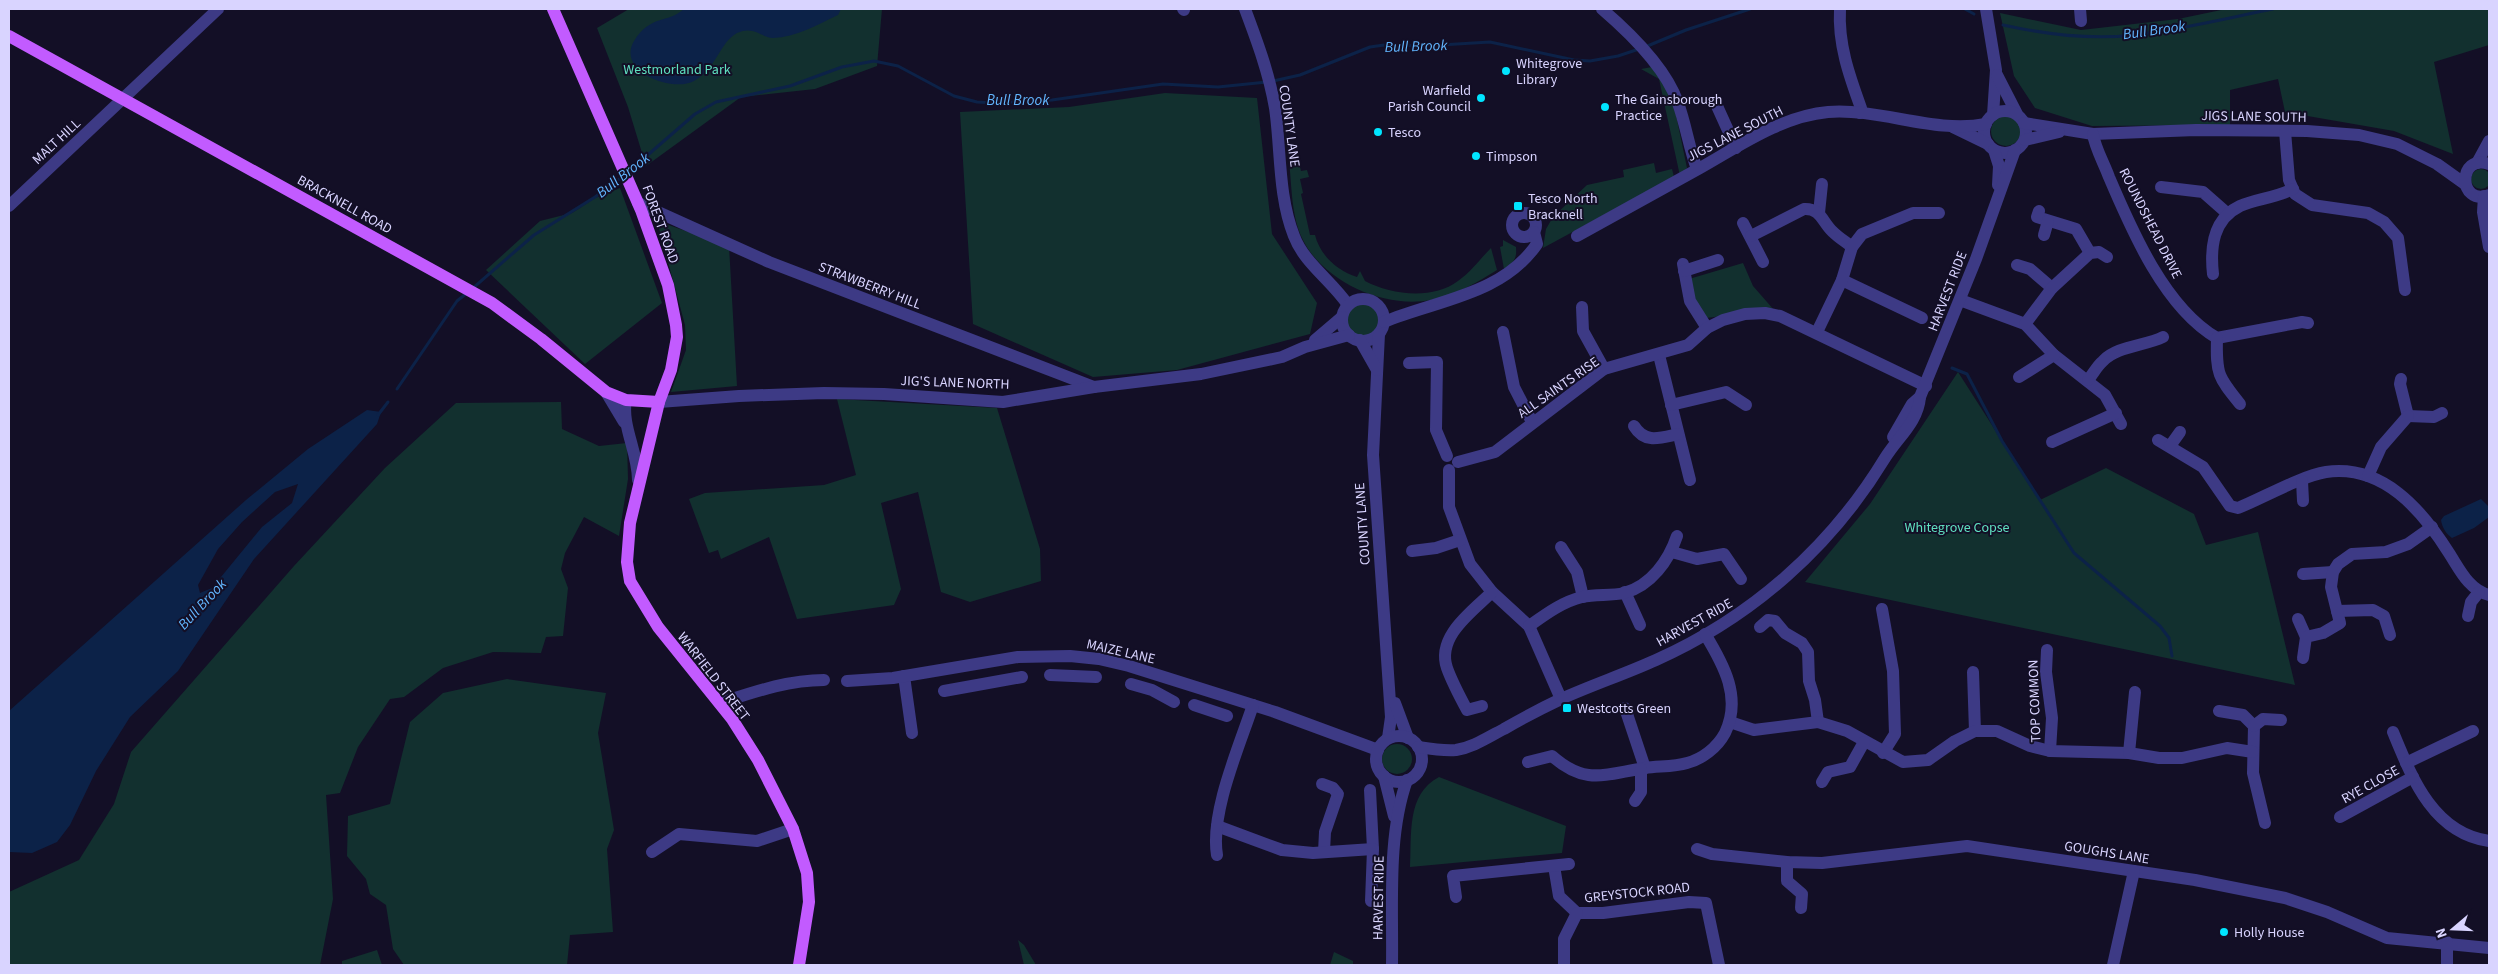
<svg xmlns="http://www.w3.org/2000/svg" width="2498" height="974" viewBox="0 0 2498 974" font-family="'Source Sans 3',sans-serif">
<style>
.green{fill:#12302f}
.water{fill:#0c2248;fill-rule:evenodd}
.lines{fill:none;stroke-linecap:round;stroke-linejoin:round}
.stream{stroke:#0c2248;stroke-width:3}
.minor{stroke:#3d3a85;stroke-width:12}
.major{stroke:#c25bff;stroke-width:12}
.poi-dot{fill:#00e5ff;stroke:#130f26;stroke-width:2}
.labels{text-anchor:middle;stroke-width:4;stroke-linejoin:round;paint-order:stroke}
.poi-label{font-size:14px;fill:#d9d4ff;stroke:#130f26;text-anchor:start}
.park-label{font-size:14px;fill:#5fe0c0;stroke:#130f26}
.street-label{font-size:14px;fill:#d9d4ff;stroke:#130f26}
.water-label{font-size:15px;font-style:italic;fill:#62b6ff;stroke:#130f26}
</style>
<rect width="100%" height="100%" fill="#130f26"/>
<!-- green -->
<g class="green">
<polygon points="629,9 882,9 877,66 815,89 741,97 646,166 628,107 597,28"/>
<polygon points="2226,9 2489,9 2489,45 2434,62 2453,154 2394,131 2285,112 2278,79 2230,90 2230,125 2092,126 2035,108 2014,76 2000,13 2081,30 2178,19"/>
<polygon points="1652,67 1670,86 1687,168 1680,176 1659,79 1641,69"/>
<polygon points="1165,93 1257,98 1272,234 1317,303 1310,334 1177,370 1093,377 973,324 960,112 1069,107"/>
<circle cx="2006" cy="131" r="15"/>
<path d="M1298 159 1301 171 1307 170 1309 177 1300 179 1303 193 1301 194 1310 235H1315C1320 255 1337 271 1357 277L1360 271 1365 281C1391 295 1433 300 1458 281 1471 272 1480 259 1491 248L1497 270C1478 282 1454 296 1431 300 1385 309 1324 282 1303 240 1291 216 1292 187 1289 161Z"/>
<polygon points="1654,163 1656,173 1672,169 1674,177 1543,248 1546,229 1553,217 1587,185 1624,177 1623,170"/>
<circle cx="2481" cy="179" r="10"/>
<polygon points="620,188 662,303 585,364 486,270 540,221 572,213 595,198"/>
<polygon points="657,221 729,246 737,386 671,392 686,350 685,325"/>
<path d="M1503 240 1516 247C1517 259 1514 262 1504 269L1500 247 1503 246Z"/>
<polygon points="1743,263 1753,286 1774,310 1706,318 1693,299 1689,279"/>
<circle cx="1364" cy="321" r="17"/>
<polygon points="1958,372 2040,500 2106,468 2194,514 2206,545 2258,532 2295,685 1805,582 1870,504"/>
<polygon points="837,399 997,408 1040,549 1041,581 970,602 941,592 918,492 881,503 901,589 894,605 797,619 769,537 721,559 718,550 709,553 689,499 705,493 824,485 856,475"/>
<polygon points="561,402 562,429 599,446 627,443 628,479 619,536 584,517 565,553 561,569 568,588 563,636 546,637 541,653 493,652 443,668 404,697 390,699 358,747 340,793 326,795 333,899 320,965 9,965 9,892 79,860 114,804 131,752 294,566 385,468 456,403"/>
<polygon points="507,679 606,693 598,733 614,830 607,849 613,932 570,935 567,965 404,965 393,949 386,905 370,894 366,879 347,856 348,816 390,804 410,722 443,693"/>
<circle cx="1397" cy="759" r="15"/>
<path d="M1439 777 1566 826 1562 853 1410 867C1412 835 1406 794 1439 777Z"/>
<polygon points="1018,940 1024,945 1036,965 1024,965"/>
<polygon points="377,950 382,965 342,965 342,961"/>
<polygon points="1334,952 1353,961 1353,965 1330,965"/>
</g>
<!-- water -->
<g class="water">
<path d="M684 9H841L838 15C817 25 796 37 773 38 762 38 754 25 737 33 720 42 716 69 694 81 672 93 616 71 634 41 651 14 667 24 684 9Z"/>
<path d="M367 410 381 412 377 424 254 559 178 671 130 717 96 771 70 825 57 842 32 853 9 852V711L246 500 308 449ZM298 484 292 503 262 527 212 588 200 593 198 585 218 549 242 522 275 492Z"/>
<path d="M2481 499 2489 507V517L2474 528 2452 538C2446 534 2442 527 2441 520L2444 516Z"/>
</g>
<g class="lines">
<!-- stream -->
<g class="stream">
<polyline points="1965,9 1974,14"/>
<path d="M2003 25C2044 34 2091 40 2133 35 2180 30 2227 18 2273 9"/>
<polyline points="1645,47 1686,30 1750,9"/>
<polyline points="1273,81 1300,75 1370,47 1384,45 1424,46 1490,42 1574,60 1590,61 1618,56 1639,49"/>
<polyline points="627,173 695,114 716,102 790,86 842,67 874,61 898,66 954,96 977,102 995,103 1052,100 1163,84 1218,87 1267,82"/>
<polyline points="473,288 534,235 595,197 622,177"/>
<polyline points="1952,368 1967,374 2002,441 2074,553 2160,626 2169,638 2172,656"/>
<polyline points="397,389 457,301 467,293"/>
<polyline points="378,415 388,402"/>
</g>
<!-- minor -->
<g class="minor">
<polyline points="1183,9 1184,10"/>
<path d="M1245 9C1257 41 1269 73 1275 108 1281 149 1278 196 1294 236 1304 263 1332 281 1348 305"/>
<path d="M1602 9C1630 33 1666 68 1678 103 1686 125 1689 148 1697 169"/>
<path d="M1840 9C1838 44 1849 75 1861 108L1860 113"/>
<polyline points="1986,9 1996,70 1993,115"/>
<polyline points="2080,9 2081,21"/>
<polyline points="1997,75 2017,114"/>
<polyline points="1717,106 1736,148"/>
<circle cx="2005" cy="132" r="21"/>
<polyline points="2024,123 2093,134 2196,130 2307,131 2359,135 2397,144 2437,164 2465,184"/>
<polyline points="1953,127 1988,144"/>
<polyline points="2285,131 2289,180 2295,194 2312,205 2368,213 2384,222 2398,238 2405,290"/>
<path d="M2093 134C2095 148 2104 163 2109 177 2132 231 2165 308 2217 338L2302 322 2308 323"/>
<polyline points="2025,140 2059,132"/>
<polyline points="1994,150 1999,166 1998,185"/>
<polyline points="2477,163 2489,141"/>
<path d="M2489 164C2457 153 2458 207 2489 195"/>
<polyline points="2161,187 2203,192 2228,214"/>
<polyline points="2484,196 2483,212 2489,247"/>
<polyline points="638,203 769,262 1094,387"/>
<polyline points="9,206 218,9"/>
<polyline points="2039,211 2037,217 2076,229 2090,253"/>
<polyline points="1819,213 1822,184"/>
<circle cx="1524" cy="225" r="12"/>
<polyline points="1743,223 1763,262"/>
<polyline points="2044,235 2048,221"/>
<path d="M1577 236C1618 213 1659 191 1700 168 1739 146 1782 116 1828 112 1881 108 1934 134 1986 124"/>
<path d="M1751 236 1804 209C1821 208 1822 222 1833 232 1839 238 1846 242 1852 247"/>
<polyline points="1683,264 1690,301 1707,328"/>
<polyline points="2017,265 2030,269 2052,288"/>
<polyline points="1684,271 1718,260"/>
<path d="M2213 274C2210 247 2213 219 2240 206 2256 199 2275 198 2293 189"/>
<polyline points="1842,280 1922,318"/>
<circle cx="1363" cy="320" r="21"/>
<polyline points="1960,300 2025,324 2054,355 2105,395 2121,424"/>
<polyline points="1582,307 1583,331 1604,369"/>
<path d="M1384 322C1437 300 1502 295 1537 244L1534 232"/>
<polyline points="2025,324 2052,288 2090,253 2099,252 2107,257"/>
<polyline points="1503,332 1514,387 1532,422"/>
<polyline points="1817,332 1842,280 1852,247 1862,234 1913,213 1939,213"/>
<polyline points="1379,334 1373,455 1391,717 1388,738"/>
<path d="M2217 338C2216 374 2218 377 2240 404"/>
<polyline points="1315,340 1342,317"/>
<polyline points="1360,340 1377,370"/>
<polyline points="1659,355 1690,480"/>
<polyline points="1409,363 1437,362 1436,430 1447,456"/>
<polyline points="2019,377 2054,355"/>
<polyline points="2401,379 2400,384 2408,416"/>
<path d="M2088 380C2093 374 2097 366 2103 361 2117 346 2145 346 2163 337"/>
<polyline points="606,392 624,422"/>
<path d="M626 400C621 425 638 452 638 480"/>
<polyline points="659,402 739,396 824,393 884,394 1003,402 1094,387 1201,374 1282,357 1305,347 1349,335"/>
<polyline points="1671,405 1726,392 1746,405"/>
<polyline points="2408,416 2434,417 2442,413"/>
<path d="M1634 426C1645 444 1660 438 1678 434"/>
<polyline points="1893,437 1912,404 1920,397"/>
<path d="M2158 440 2203 467 2230 506 2238 508C2263 498 2301 476 2326 472 2383 464 2422 510 2449 553 2460 570 2469 590 2489 595"/>
<polyline points="2052,442 2116,413"/>
<polyline points="2170,446 2180,432"/>
<polyline points="1458,462 1495,452 1604,369 1688,345 1707,328 1723,320 1745,314 1765,313 1780,316 1926,386"/>
<polyline points="1449,470 1449,507 1470,564 1492,592 1529,626 1561,699"/>
<polyline points="2368,476 2381,447 2408,416"/>
<polyline points="2302,481 2303,501"/>
<polyline points="1561,547 1577,572 1583,597"/>
<polyline points="1412,551 1436,548 1460,540"/>
<polyline points="1672,552 1697,559 1724,554 1741,579"/>
<polyline points="2303,574 2333,572"/>
<polyline points="1625,592 1640,625"/>
<polyline points="1882,609 1893,671 1895,734 1883,753"/>
<polyline points="2337,611 2373,610 2384,616 2390,635"/>
<polyline points="2468,616 2471,602 2479,592"/>
<polyline points="2298,619 2306,637"/>
<path d="M1529 626C1546 614 1562 602 1582 597 1596 594 1611 596 1624 593 1651 586 1669 560 1677 536"/>
<polyline points="1760,627 1768,620 1775,621 1785,633 1802,643 1808,652 1809,681 1815,700 1818,722"/>
<polyline points="2047,650 2046,672 2052,718 2050,751"/>
<polyline points="2303,658 2306,637 2323,633 2340,623 2331,587 2333,572 2338,564 2352,554 2386,552 2408,544 2432,527"/>
<polyline points="1973,672 1975,731"/>
<polyline points="1050,675 1096,677"/>
<polyline points="904,676 912,733"/>
<polyline points="847,681 893,678 1018,657 1070,656 1099,659 1129,666 1275,712 1378,750"/>
<polyline points="1131,684 1152,690 1174,702"/>
<polyline points="944,691 1022,677"/>
<path d="M720 703C754 692 788 680 824 680"/>
<polyline points="1395,703 1408,738"/>
<polyline points="1194,705 1227,716"/>
<path d="M1482 706 1467 710C1460 697 1452 682 1447 668 1436 636 1473 611 1492 592"/>
<polyline points="1625,708 1645,768"/>
<polyline points="2219,711 2243,715 2254,726 2253,773 2265,823"/>
<polyline points="1730,722 1754,730 1818,722 1847,731 1903,762 1928,760 1955,741 1975,731 1997,731 2030,746 2050,751 2129,753 2159,758 2182,758 2227,748 2253,752"/>
<polyline points="2254,726 2263,719 2281,720"/>
<path d="M2393 732C2412 778 2433 833 2489 841"/>
<circle cx="1399" cy="759" r="23"/>
<path d="M1418 747C1431 749 1443 751 1456 750 1474 747 1488 737 1504 729 1523 718 1542 708 1561 699 1592 685 1625 674 1656 660 1752 617 1831 547 1885 458 1898 437 1918 422 1920 397L1976 259 2015 150"/>
<polyline points="2129,753 2135,692"/>
<path d="M1528 762 1552 756C1586 786 1605 774 1645 768 1658 766 1674 767 1687 763 1702 759 1717 748 1725 733 1742 698 1724 665 1705 634"/>
<polyline points="2406,763 2473,731"/>
<polyline points="1384,776 1394,816"/>
<polyline points="1822,782 1828,772 1850,767 1864,742"/>
<polyline points="1322,784 1333,788 1338,794 1325,832 1324,852"/>
<polyline points="1370,790 1373,849 1371,901"/>
<polyline points="1635,801 1641,792 1641,769"/>
<polyline points="2340,817 2413,777"/>
<polyline points="1217,826 1282,850 1313,853 1373,849"/>
<polyline points="1697,849 1712,854 1787,862 1822,863 1967,846 2195,880 2285,898 2327,912 2387,938 2489,948"/>
<polyline points="652,852 679,834 757,841 793,829"/>
<path d="M1217 855C1210 813 1239 747 1253 705"/>
<polyline points="1787,862 1787,881 1802,894 1801,908"/>
<polyline points="1554,866 1559,896 1577,913 1603,913 1689,902 1706,903 1719,965"/>
<polyline points="1456,897 1453,876 1569,864"/>
<path d="M1392 965C1393 905 1387 836 1407 780"/>
<polyline points="1564,965 1564,939 1577,913"/>
<polyline points="2113,965 2134,871"/>
<polyline points="2447,965 2447,942"/>
</g>
<!-- major -->
<g class="major">
<polyline points="553,9 641,210 668,285 676,325 677,337 671,370 659,402 630,523 627,562 630,581 658,627 732,719 758,760 793,829 807,873 809,902 799,965"/>
<polyline points="9,36 492,303 541,339 606,392 626,400 659,402"/>
</g>
</g>
<!-- markers -->
<g class="poi-dot">
<circle cx="1506" cy="71" r="5"/>
<circle cx="1481" cy="98" r="5"/>
<circle cx="1605" cy="107" r="5"/>
<circle cx="1378" cy="132" r="5"/>
<circle cx="1476" cy="156" r="5"/>
<rect x="1513" y="201" width="10" height="10" rx="2.5"/>
<rect x="1562" y="703" width="10" height="10" rx="2.5"/>
<circle cx="2224" cy="932" r="5"/>
</g>
<g class="labels">
<!-- poi labels -->
<g class="poi-label">
<text x="1516" y="68">Whitegrove<tspan x="1516" dy="16">Library</tspan></text>
<text x="1471" y="95" text-anchor="end">Warfield<tspan x="1471" dy="16">Parish Council</tspan></text>
<text x="1615" y="104">The Gainsborough<tspan x="1615" dy="16">Practice</tspan></text>
<text x="1388" y="137">Tesco</text>
<text x="1486" y="161">Timpson</text>
<text x="1528" y="203">Tesco North<tspan x="1528" dy="16">Bracknell</tspan></text>
<text x="1577" y="713">Westcotts Green</text>
<text x="2234" y="937">Holly House</text>
</g>
<!-- park labels -->
<g class="park-label">
<text x="677" y="74">Westmorland Park</text>
<text x="1957" y="532">Whitegrove Copse</text>
</g>
<!-- street labels -->
<g class="street-label">
<text transform="translate(2254 116) rotate(1)" y="5">JIGS LANE SOUTH</text>
<text transform="translate(1290 126) rotate(82)" y="5">COUNTY LANE</text>
<text transform="translate(1735 133) rotate(-27)" y="5">JIGS LANE SOUTH</text>
<text transform="translate(56 141) rotate(-43)" y="5">MALT HILL</text>
<text transform="translate(345 204) rotate(29)" y="5">BRACKNELL ROAD</text>
<text transform="translate(2151 223) rotate(63)" y="5">ROUNDSHEAD DRIVE</text>
<text transform="translate(661 224) rotate(70)" y="5">FOREST ROAD</text>
<text transform="translate(870 285) rotate(21)" y="5">STRAWBERRY HILL</text>
<text transform="translate(1947 291) rotate(-69)" y="5">HARVEST RIDE</text>
<text transform="translate(955 382) rotate(2)" y="5">JIG'S LANE NORTH</text>
<text transform="translate(1558 387) rotate(-35)" y="5">ALL SAINTS RISE</text>
<text transform="translate(1362 524) rotate(-94)" y="5">COUNTY LANE</text>
<text transform="translate(1694 622) rotate(-29)" y="5">HARVEST RIDE</text>
<text transform="translate(1121 651) rotate(13)" y="5">MAIZE LANE</text>
<text transform="translate(714 676) rotate(52)" y="5">WARFIELD STREET</text>
<text transform="translate(2034 701) rotate(-92)" y="5">TOP COMMON</text>
<text transform="translate(2370 784) rotate(-29)" y="5">RYE CLOSE</text>
<text transform="translate(2107 852) rotate(9)" y="5">GOUGHS LANE</text>
<text transform="translate(1637 892) rotate(-6)" y="5">GREYSTOCK ROAD</text>
<text transform="translate(1378 898) rotate(-89)" y="5">HARVEST RIDE</text>
</g>
<!-- water labels -->
<g class="water-label">
<text transform="translate(2154 30) rotate(-8)" y="5">Bull Brook</text>
<text transform="translate(1416 46) rotate(-2)" y="5">Bull Brook</text>
<text x="1018" y="105">Bull Brook</text>
<text transform="translate(623 175) rotate(-38)" y="5">Bull Brook</text>
<text transform="translate(202 604) rotate(-47)" y="5">Bull Brook</text>
</g>
</g>
<!-- border -->
<rect width="2498" height="974" fill="none" stroke="#d9d4ff" stroke-width="20"/>
<!-- north arrow -->
<g transform="translate(2453 929) rotate(251)" stroke="#130f26" stroke-width="4" paint-order="stroke">
<path d="M0-4L9 19L0 12L-9 19Z" fill="#d9d4ff"/>
<text y="-8" font-size="14" font-weight="bold" text-anchor="middle" fill="#d9d4ff">N</text>
</g>
</svg>
